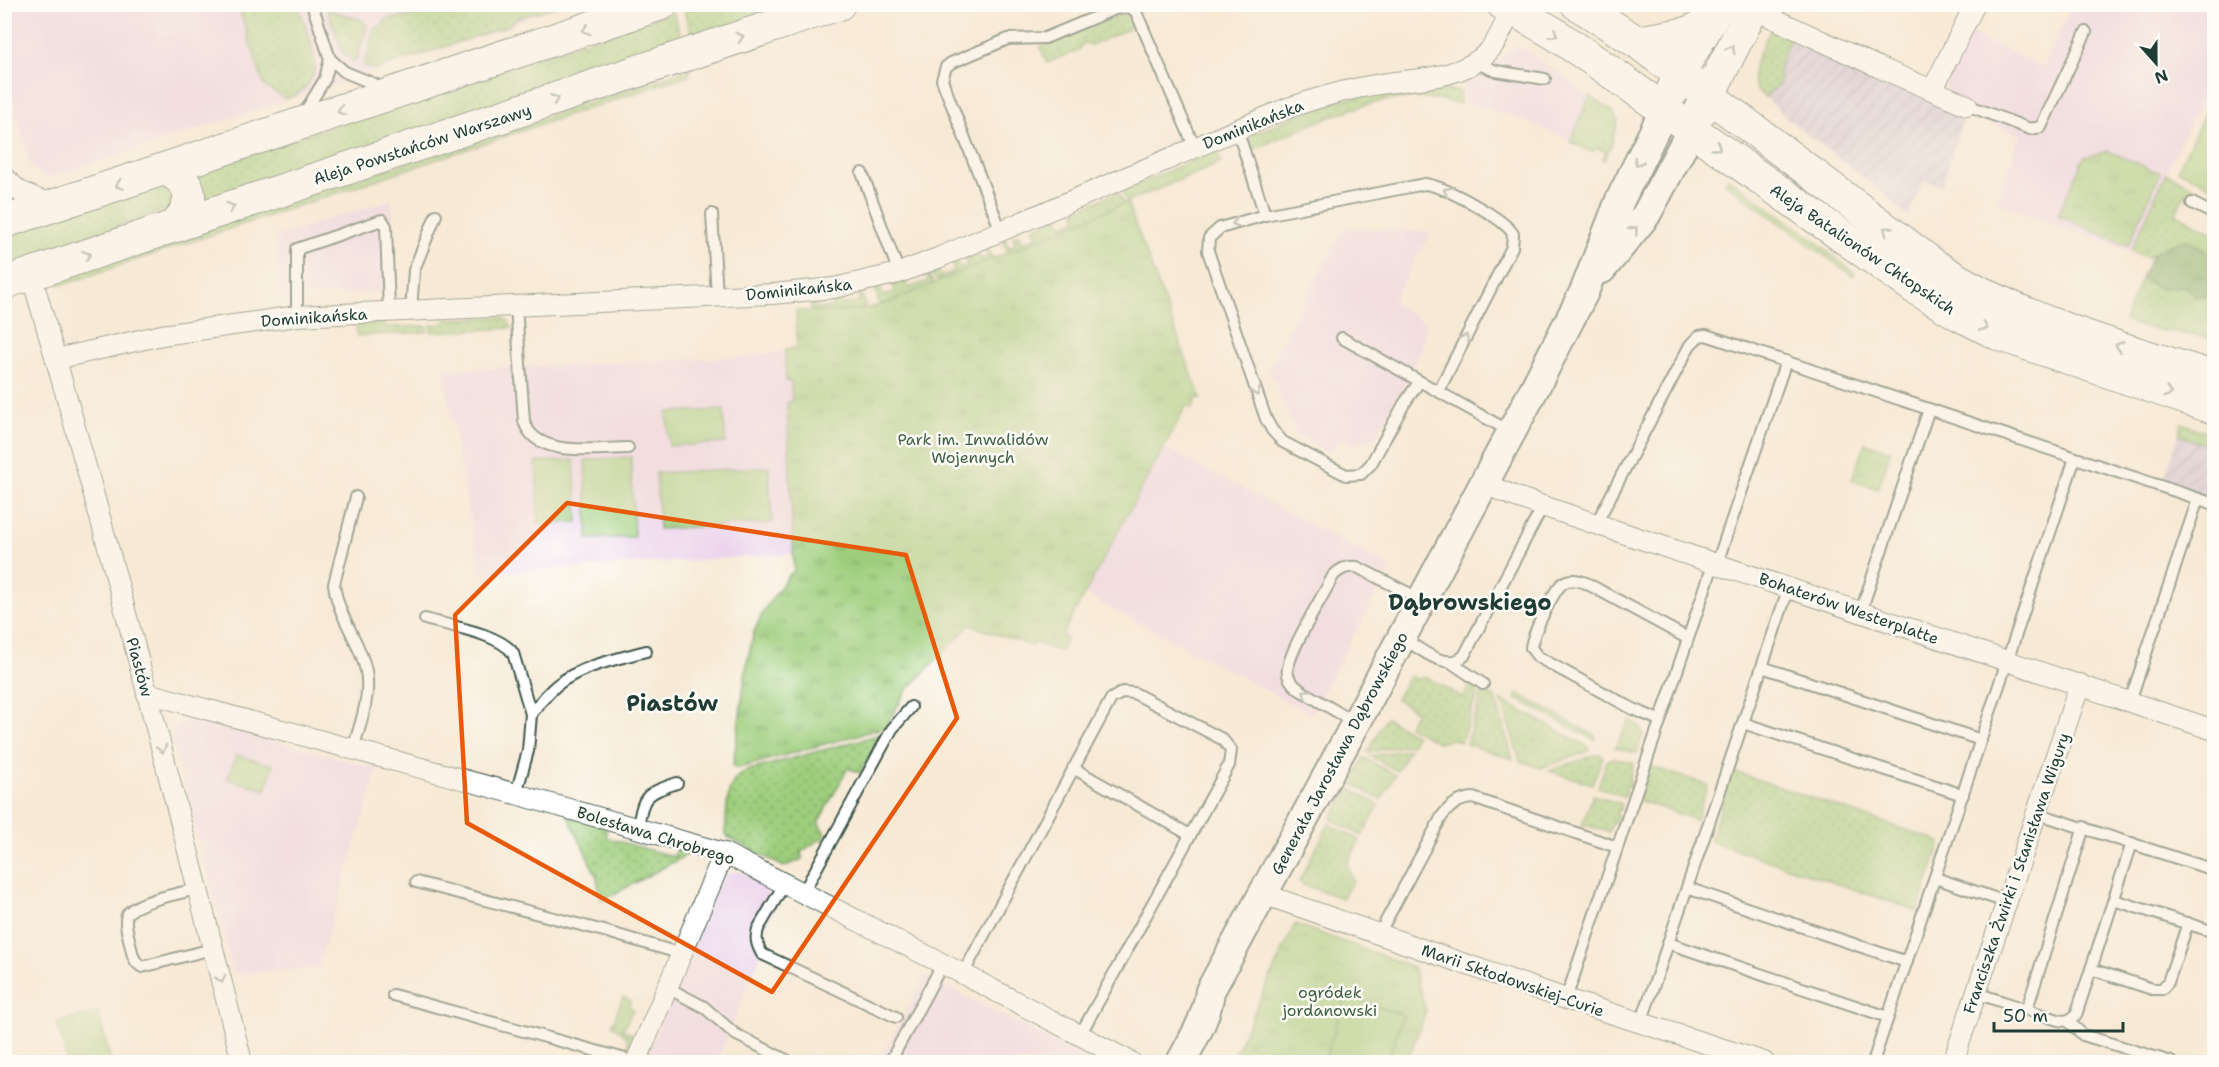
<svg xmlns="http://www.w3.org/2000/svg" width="2219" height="1067" viewBox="0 0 2219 1067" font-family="'Shantell Sans',sans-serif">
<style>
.built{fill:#ebd1ec}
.industrial{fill:url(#industrial-furrows)}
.grass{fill:url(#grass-dots);stroke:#5e8658;stroke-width:1.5}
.forest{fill:url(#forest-crowns);stroke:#4e7750;stroke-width:1.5}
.park{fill:url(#park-tufts);stroke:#5e8658;stroke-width:1.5}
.pitch{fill:#9ece7c;stroke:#5e8658;stroke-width:1.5}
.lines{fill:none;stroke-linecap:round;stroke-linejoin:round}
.service-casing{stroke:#3f574c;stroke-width:14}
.minor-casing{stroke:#3f574c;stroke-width:22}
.secondary-casing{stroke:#3f574c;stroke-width:32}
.primary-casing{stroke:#3f574c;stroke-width:34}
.service{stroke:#fff;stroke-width:10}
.minor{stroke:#fff;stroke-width:20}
.secondary{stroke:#fff;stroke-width:28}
.primary{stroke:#fff;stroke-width:32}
.oneway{stroke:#8f9e9a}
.marked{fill:none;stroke:#e8590c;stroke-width:4.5;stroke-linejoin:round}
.labels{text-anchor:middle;stroke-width:5;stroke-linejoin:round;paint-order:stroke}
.street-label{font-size:16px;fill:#1f3d34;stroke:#fdfcf7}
.park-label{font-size:16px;fill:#3f6146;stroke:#fdfcf7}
.district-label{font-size:22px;font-weight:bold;fill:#1f3d34;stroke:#fdfcf7}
</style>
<defs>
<pattern id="industrial-furrows" width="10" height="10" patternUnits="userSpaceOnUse" patternTransform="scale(1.5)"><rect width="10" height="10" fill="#cbbfd6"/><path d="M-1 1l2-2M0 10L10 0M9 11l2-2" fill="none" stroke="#a49cae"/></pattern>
<pattern id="grass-dots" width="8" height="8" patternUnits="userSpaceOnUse" patternTransform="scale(1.5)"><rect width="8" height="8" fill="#9ece7c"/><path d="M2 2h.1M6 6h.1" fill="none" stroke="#80a866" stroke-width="1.8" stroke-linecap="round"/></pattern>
<pattern id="forest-crowns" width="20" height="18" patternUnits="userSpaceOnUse" patternTransform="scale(1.5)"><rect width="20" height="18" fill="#7eb16c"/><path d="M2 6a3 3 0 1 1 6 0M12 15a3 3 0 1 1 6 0" fill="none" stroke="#67915a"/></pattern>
<pattern id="park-tufts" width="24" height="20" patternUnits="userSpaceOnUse" patternTransform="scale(1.5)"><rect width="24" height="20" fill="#9ece7c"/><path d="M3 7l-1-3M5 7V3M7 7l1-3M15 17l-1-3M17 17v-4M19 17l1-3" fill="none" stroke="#80a866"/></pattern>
</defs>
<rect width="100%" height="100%" fill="#fdfcf7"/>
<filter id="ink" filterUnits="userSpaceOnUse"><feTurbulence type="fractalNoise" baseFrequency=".0167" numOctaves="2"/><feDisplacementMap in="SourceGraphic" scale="12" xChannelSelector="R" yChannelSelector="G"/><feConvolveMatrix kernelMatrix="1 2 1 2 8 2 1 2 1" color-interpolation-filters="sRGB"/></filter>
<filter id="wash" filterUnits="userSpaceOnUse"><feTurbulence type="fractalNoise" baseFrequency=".008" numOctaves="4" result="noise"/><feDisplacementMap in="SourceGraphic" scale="24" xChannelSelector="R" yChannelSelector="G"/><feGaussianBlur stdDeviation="1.35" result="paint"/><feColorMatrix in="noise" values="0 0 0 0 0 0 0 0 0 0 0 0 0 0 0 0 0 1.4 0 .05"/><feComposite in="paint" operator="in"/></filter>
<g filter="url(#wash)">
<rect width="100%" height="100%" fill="#f7ead6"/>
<!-- built -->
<g class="built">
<polygon points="4,5 564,5 518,20 509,27 46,179 32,168 28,161 12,93 5,41"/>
<polygon points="2052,5 2214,5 2214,74 2167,170 2131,251 2048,223 1997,202 2020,135 1965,114 1946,89 1945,83 1970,33 2043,67 2071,7 2054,7"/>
<polygon points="1518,45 1590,96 1570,140 1507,114 1464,104 1465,82 1493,64"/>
<polygon points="392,199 396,291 276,298 277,236"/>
<polygon points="1343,228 1431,232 1392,302 1426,323 1422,350 1376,438 1353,444 1341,438 1329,452 1297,436 1269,367"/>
<polygon points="785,352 786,380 791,381 792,401 787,402 794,554 480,574 443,370 743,357 756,356 758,354"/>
<polygon points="1164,447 1391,567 1311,714 1084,594"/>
<polygon points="190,717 378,769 318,968 234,974 170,732"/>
<polygon points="735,871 746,873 755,878 762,883 768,895 779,900 762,931 765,944 717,1062 644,1062 720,881 727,874"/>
<polygon points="926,976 934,980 1084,1057 1081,1062 878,1062"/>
</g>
<!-- industrial -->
<g class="industrial">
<polygon points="1793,32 1966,109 1942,186 1924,181 1908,217 1887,196 1788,119 1765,97 1779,84 1779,65"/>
<polygon points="2179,435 2214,448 2214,499 2163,482"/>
</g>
<!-- grass -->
<g class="grass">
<polygon points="694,4 803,5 694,41 683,8"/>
<path d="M238 5H298C309 39 334 83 286 99L264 86Z"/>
<polygon points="456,5 561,5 517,18 508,26 374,70 364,66 374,29 384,24 386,19 413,16"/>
<polygon points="327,9 362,20 367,26 357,58 353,61 343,53"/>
<polygon points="673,12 684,45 205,203 195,172"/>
<polygon points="1118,15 1126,15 1133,24 1126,30 1091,45 1085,43 1081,45 1079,50 1047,63 1040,47"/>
<path d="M1774 24 1793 32 1779 65V84L1765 97C1738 82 1764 43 1774 24Z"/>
<polygon points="692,68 689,75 62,285 58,284 64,276"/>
<path d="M1427 89 1460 91V104C1443 100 1427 97 1409 98 1359 100 1296 131 1250 151 1247 143 1250 138 1255 133 1275 125 1295 115 1316 108 1352 95 1390 90 1427 89Z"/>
<polygon points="1590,96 1612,111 1618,121 1611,146 1604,160 1602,159 1606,152 1598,148 1591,152 1570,142"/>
<polygon points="1217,150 1221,163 1127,202 1122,191"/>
<polygon points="2166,173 2196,188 2192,196 2185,193 2176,214 2214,233 2214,256 2187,240 2166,246 2148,258 2131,251"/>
<polygon points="1728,178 1816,241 1855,274 1853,276 1725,183"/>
<polygon points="160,182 177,187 173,208 83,238 5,272 4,234"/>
<polygon points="1118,192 1123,204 1008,253 1002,239 1005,238 1009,247 1015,245 1013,236 1020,235 1023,242 1037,236 1033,228 1058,217 1063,225 1077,219 1074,211"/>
<polygon points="987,246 993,259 939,282 929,271 938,270 941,277 954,271 952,262 957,262 960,268 967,265 964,259 966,257 976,252 981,259 988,257 984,247"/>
<polygon points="927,273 934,283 933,284 885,304 879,303 875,289 881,289 883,296 895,292 893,285 895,283 906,281 909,288 928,281"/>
<path d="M2141 278 2159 288 2186 286 2196 297 2214 295V340C2184 330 2155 334 2124 321Z"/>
<polygon points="859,293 862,293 865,305 862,310 817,313 811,309 811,301 816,303 817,309 832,307 832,301 838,297 841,299 843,305 859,302"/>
<polygon points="502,317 508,321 512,328 431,332 431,325 442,324 448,319"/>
<polygon points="380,322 386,327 427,326 427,332 357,336 356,324"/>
<polygon points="2182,423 2214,436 2214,448 2179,435"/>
<polygon points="1409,676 1417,679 1426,677 1463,698 1470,684 1479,689 1461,742 1453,739 1439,743 1408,726 1416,711 1396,699"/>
<polygon points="1483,690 1495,697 1513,759 1466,744"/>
<polygon points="1518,694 1596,736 1595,740 1516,699"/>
<polygon points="1501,700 1587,746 1589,751 1541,768 1520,761"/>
<polygon points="1386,718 1416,735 1412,744 1368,752"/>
<polygon points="1630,720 1639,726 1643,733 1637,753 1615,748"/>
<path d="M878 735 881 736 860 773 848 768 818 823 826 834 823 840 820 839 801 852 802 859 784 867 728 837 725 832C728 811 723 781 746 771Z"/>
<polygon points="1409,749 1397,771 1370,756"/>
<polygon points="1597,754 1600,754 1603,757 1592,784 1549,771"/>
<polygon points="1364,758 1395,775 1381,800 1351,783"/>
<polygon points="1613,758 1634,763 1629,781 1631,782 1630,787 1627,786 1625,792 1627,793 1625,797 1598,787 1607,760"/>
<polygon points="1650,766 1708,785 1696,820 1638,800"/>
<polygon points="1732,771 1941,842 1918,911 1710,841"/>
<polygon points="1349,788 1379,805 1362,836 1331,819"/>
<polygon points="1593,795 1621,804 1620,810 1618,810 1616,815 1618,816 1617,821 1615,820 1608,832 1582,824"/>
<polygon points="568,816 606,826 607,838 675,857 675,846 694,851 601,901 597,877"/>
<polygon points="1329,824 1360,840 1347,864 1353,881 1342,898 1301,884 1299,881"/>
<polygon points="623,997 631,1001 629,1006 633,1010 623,1030 639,1037 632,1048 629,1050 627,1037 612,1025"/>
</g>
<!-- forest -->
<path class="forest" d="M2187 240 2214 256V295L2196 297 2186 286 2159 288 2141 278C2152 250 2159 248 2187 240Z"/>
<!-- park -->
<g class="park">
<polygon points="2108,151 2160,173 2128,246 2058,215 2084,157"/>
<path d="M1127 202 1201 399 1197 398 1192 409 1186 406 1062 636 1067 639 1062 649 1058 651 1033 642 1032 646 970 625 906 691 886 727 739 768 733 766 747 663 754 632 764 610 788 576 794 571 787 402 792 401 791 381H786L785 349 797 348 796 310C826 314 855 312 885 304Z"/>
<polygon points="1865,443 1891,451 1878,489 1852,480"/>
<polygon points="1295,924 1413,967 1426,1011 1407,1062 1231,1062"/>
</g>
<!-- pitch -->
<g class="pitch">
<polygon points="2214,93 2214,187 2178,170"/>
<polygon points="724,410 725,443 669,446 667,412"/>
<polygon points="631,457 634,537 588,539 585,460"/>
<polygon points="574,460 578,522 539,524 536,462"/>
<polygon points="769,467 772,523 659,529 656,473"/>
<polygon points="236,755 273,765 266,790 228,779"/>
<polygon points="1346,996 1403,1015 1387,1062 1324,1062"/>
<polygon points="98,1012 111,1062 67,1062 57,1022"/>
</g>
</g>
<g filter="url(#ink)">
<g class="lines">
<!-- service casing -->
<g class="service-casing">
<g id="service">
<polyline points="312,4 330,59 345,72 384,88"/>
<polyline points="1474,62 1496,71 1545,79"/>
<polyline points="1967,105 2030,129 2041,127 2086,32"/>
<polyline points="303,115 325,79 330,59"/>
<polyline points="1237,129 1265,215"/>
<polyline points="862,173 899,273"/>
<polyline points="2192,203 2214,214"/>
<polyline points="712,214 717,296"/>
<polyline points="1001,231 942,80 946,67 951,63 1008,39 1045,38 1115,9 1130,7 1136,12 1195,148"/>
<path d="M516 306 524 421C535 459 597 448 628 448"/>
<polyline points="411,311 414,270 436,215"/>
<polyline points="297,316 297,249 382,220 386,226 389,311"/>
<polyline points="1342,338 1511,432"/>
<path d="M1419 382 1404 404 1371 464 1361 474 1346 475 1283 442 1272 430 1266 419 1208 251 1209 238 1220 228 1265 215 1425 184C1444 186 1504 218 1513 234L1512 247 1439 390"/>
<polyline points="1596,524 1690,345 1699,336 1706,335 2214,504"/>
<polyline points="1717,563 1786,361"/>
<polyline points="1861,611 1929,409"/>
<path d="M425 619C449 626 498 633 513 653L531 714 528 751 516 794"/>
<path d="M1403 638C1419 648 1446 672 1464 656L1543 506"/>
<polyline points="1452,663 1483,684"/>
<polyline points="1762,667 1981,740"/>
<polyline points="2130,701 2198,499"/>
<path d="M531 714C539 704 547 693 557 685 581 666 617 659 646 651"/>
<path d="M1659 720 1633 709 1538 657 1531 648C1532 635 1553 591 1563 583 1570 578 1578 580 1586 583L1687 638"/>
<path d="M1356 723 1300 690C1295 686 1290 682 1288 675 1283 659 1324 595 1333 576 1341 568 1347 566 1357 567L1420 599"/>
<polyline points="1743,723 1963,795"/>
<path d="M353 749C360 725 371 697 366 671 360 640 338 618 334 584L356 497"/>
<polyline points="1073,768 1190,835"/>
<polyline points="2036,813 2214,870"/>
<path d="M638 828C643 795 645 794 677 783"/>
<polyline points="1935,878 2006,902"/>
<polyline points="416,882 604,931 682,954"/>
<path d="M785 883 758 929C755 939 757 945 762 954L896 1017"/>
<polyline points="1687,888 1907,962"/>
<path d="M197 889C182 893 134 901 127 915 124 922 128 935 130 943 132 952 133 962 142 967L212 949"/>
<polyline points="803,893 892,729 911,707"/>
<polyline points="2114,900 2214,932"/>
<path d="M1379 934 1442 816C1451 805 1459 799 1473 798L1617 847"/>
<polyline points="1668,943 1888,1017"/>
<polyline points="2091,969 2152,989 2162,989 2168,982 2188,923"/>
<polyline points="963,974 1111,699 1123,692 1134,693 1222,739 1231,750 1229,765 1080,1035"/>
<polyline points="668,988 704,1007 735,1034 790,1062"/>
<path d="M1976 993 2058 1020C2066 1022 2071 1020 2076 1015L2132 843"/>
<polyline points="393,995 636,1062"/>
<polyline points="1566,999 1714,562"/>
<polyline points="2027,1009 2084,827"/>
<polyline points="2068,1021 2083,1035 2171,1062"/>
<polyline points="1641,1023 1789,587"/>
<polyline points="890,1062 943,963"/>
<polyline points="1873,1062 2075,458"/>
</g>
</g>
<!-- minor casing -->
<g class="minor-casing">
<g id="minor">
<polyline points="1753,9 1878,67 1967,105"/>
<polyline points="1933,89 1975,4"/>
<polyline points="4,177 19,191 54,206"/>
<path d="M31 274C108 535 175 799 242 1062"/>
<path d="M56 359 162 335 297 316 772 294 834 288 899 273 938 258 1285 109C1314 99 1343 90 1374 85 1411 78 1458 81 1487 53 1499 41 1504 24 1512 9"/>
<polyline points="1485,484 1516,497 1596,524 2214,730"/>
<polyline points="147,693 516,794 724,853 963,974 1131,1062"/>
<polyline points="1263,894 1566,999 1764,1062"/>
<polyline points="636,1062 724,853"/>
<polyline points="1953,1062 2080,684"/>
</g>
</g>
<!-- secondary casing -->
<g class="secondary-casing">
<g id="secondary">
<polyline points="1602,269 1646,215 1692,129"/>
<path d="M1181 1062C1193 1039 1207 1018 1210 991L1356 723 1529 399 1584 292 1620 200 1665 109"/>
</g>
</g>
<!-- primary casing -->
<g class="primary-casing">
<g id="primary">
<polyline points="1503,4 1552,32 1608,70 1915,288 1960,315 1998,334 2214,408"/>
<path d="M1577 4 1637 42 1934 265C2015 319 2122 349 2214 377"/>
<polyline points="1637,42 1688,33 1710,22"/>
<polyline points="1672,92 1679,74 1720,4"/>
<polyline points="1700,112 1755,4"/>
<path d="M166 169C196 186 194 200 176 226"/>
<polyline points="4,222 661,4"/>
<polyline points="4,283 839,4"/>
</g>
</g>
<!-- service -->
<use href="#service" class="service"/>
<!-- minor -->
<use href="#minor" class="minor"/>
<!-- secondary -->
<use href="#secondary" class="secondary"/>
<!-- primary -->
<use href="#primary" class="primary"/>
</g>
<!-- one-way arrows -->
<defs><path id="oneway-chevron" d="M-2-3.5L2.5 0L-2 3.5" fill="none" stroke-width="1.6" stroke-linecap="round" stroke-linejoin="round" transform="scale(1.5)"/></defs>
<g class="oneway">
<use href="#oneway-chevron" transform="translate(586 30) rotate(162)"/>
<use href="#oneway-chevron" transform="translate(1554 34) rotate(33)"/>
<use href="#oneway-chevron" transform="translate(740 37) rotate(-18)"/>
<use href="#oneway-chevron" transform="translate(1731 49) rotate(-63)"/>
<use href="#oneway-chevron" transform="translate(555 99) rotate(-19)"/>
<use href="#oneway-chevron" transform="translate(341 111) rotate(162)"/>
<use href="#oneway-chevron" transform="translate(1717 147) rotate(36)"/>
<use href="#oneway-chevron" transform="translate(1638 162) rotate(116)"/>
<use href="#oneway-chevron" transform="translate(119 185) rotate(162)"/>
<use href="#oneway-chevron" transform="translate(1447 191) rotate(-152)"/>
<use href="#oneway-chevron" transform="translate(231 207) rotate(-18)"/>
<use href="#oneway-chevron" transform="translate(1236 223) rotate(164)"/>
<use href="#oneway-chevron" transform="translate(1634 230) rotate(-51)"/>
<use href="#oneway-chevron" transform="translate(1887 230) rotate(-143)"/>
<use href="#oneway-chevron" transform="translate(87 255) rotate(-19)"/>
<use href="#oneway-chevron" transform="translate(1984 327) rotate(26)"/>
<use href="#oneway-chevron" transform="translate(1465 338) rotate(-63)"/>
<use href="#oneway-chevron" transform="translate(2119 346) rotate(-162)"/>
<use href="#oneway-chevron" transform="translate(1256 392) rotate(71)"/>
<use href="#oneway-chevron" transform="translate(2168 393) rotate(18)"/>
<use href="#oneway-chevron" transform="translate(1306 693) rotate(-147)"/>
<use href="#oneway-chevron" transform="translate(162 749) rotate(76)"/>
<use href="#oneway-chevron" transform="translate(221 979) rotate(75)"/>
</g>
</g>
<!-- marked area -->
<path d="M0 0H2219V1067H0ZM567 503 906 555 957 718 772 992 467 823 455 615Z" fill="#f7ead6" fill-opacity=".55" fill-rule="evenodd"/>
<path class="marked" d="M567 503 906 555 957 718 772 992 467 823 455 615Z"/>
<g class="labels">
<!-- street labels -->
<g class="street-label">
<text transform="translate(1253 124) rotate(-22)" y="6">Dominikańska</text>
<text transform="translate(422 144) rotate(-18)" y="6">Aleja Powstańców Warszawy</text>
<text transform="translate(1863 249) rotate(34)" y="6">Aleja Batalionów Chłopskich</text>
<text transform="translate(799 289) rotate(-6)" y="6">Dominikańska</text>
<text transform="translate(314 317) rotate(-4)" y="6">Dominikańska</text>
<text transform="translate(1849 608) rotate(19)" y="6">Bohaterów Westerplatte</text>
<text transform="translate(140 667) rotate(75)" y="6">Piastów</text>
<text transform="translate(1339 753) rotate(-62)" y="6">Generała Jarosława Dąbrowskiego</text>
<text transform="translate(656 835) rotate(17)" y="6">Bolesława Chrobrego</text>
<text transform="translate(2016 873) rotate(-71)" y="6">Franciszka Żwirki i Stanisława Wigury</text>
<text transform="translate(1513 980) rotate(19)" y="6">Marii Skłodowskiej-Curie</text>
</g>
<!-- park labels -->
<g class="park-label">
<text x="973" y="445">Park im. Inwalidów<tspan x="973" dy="18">Wojennych</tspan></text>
<text x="1330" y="998">ogródek<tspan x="1330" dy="18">jordanowski</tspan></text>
</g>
<!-- district labels -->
<g class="district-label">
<text x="1470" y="610">Dąbrowskiego</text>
<text x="672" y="711">Piastów</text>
</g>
</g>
<!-- margin -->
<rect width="2219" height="1067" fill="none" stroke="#fdfcf7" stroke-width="24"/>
<!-- north arrow -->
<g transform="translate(2156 63) rotate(159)" stroke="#fdfcf7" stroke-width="4.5" paint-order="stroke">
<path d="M0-4.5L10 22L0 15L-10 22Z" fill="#1f3d34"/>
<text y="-9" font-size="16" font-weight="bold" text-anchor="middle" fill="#1f3d34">N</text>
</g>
<!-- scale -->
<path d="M1994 1022v9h129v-9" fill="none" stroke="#1f3d34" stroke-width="3"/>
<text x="2003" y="1022" font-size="18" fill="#1f3d34" stroke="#fdfcf7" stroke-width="4.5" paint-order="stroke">50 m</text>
</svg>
